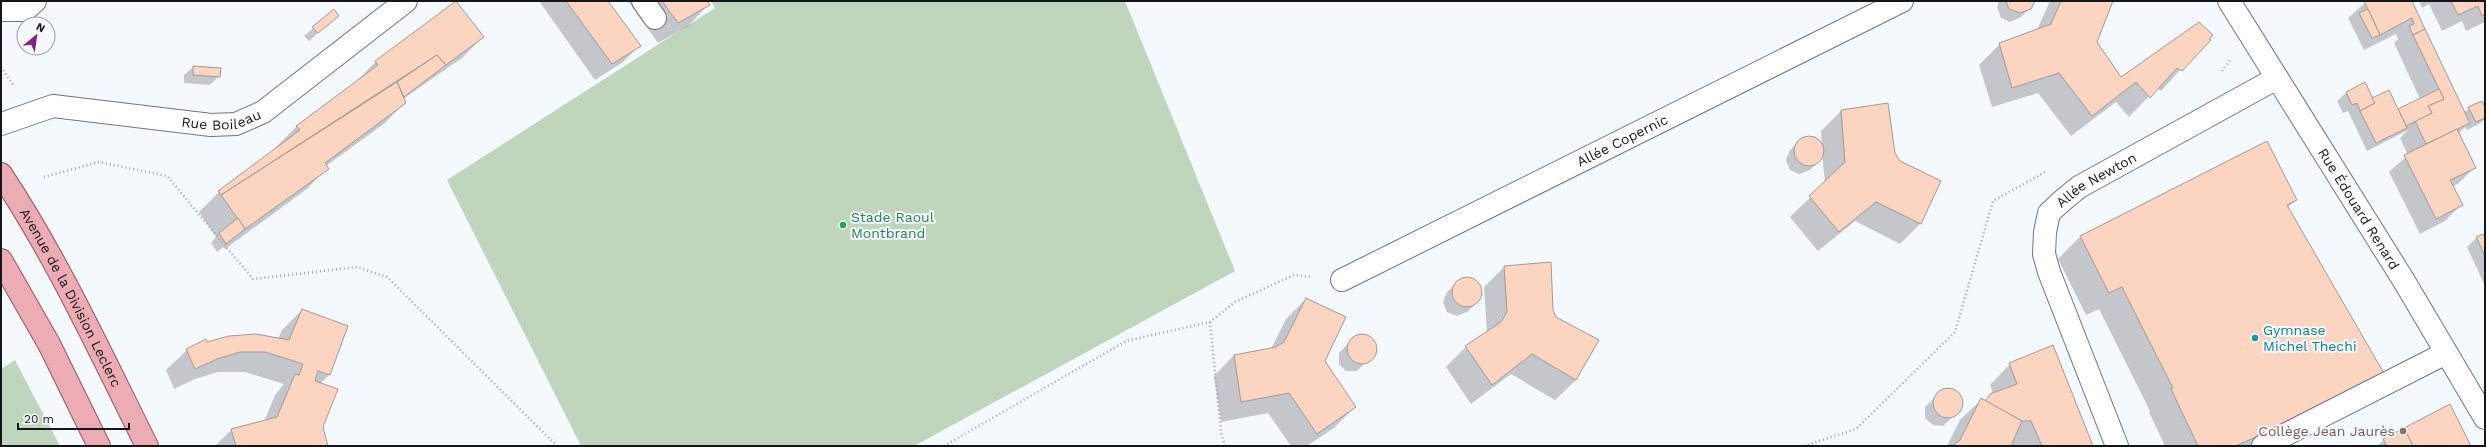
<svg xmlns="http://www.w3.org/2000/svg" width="2486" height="447" viewBox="0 0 2486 447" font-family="'Work Sans',sans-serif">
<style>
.green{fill:#bfd5bc}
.shadow{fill:#0003}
.building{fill:#fcd5c0;stroke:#a19995}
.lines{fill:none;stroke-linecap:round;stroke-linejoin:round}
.minor-casing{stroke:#70757b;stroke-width:24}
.major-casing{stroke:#98535c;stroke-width:24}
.path{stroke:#9da1a5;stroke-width:2.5;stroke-dasharray:1 3;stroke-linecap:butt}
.minor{stroke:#fff;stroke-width:22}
.major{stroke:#ecacb3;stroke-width:22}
.leisure-dot{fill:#2e9e5b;stroke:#f4f9fe;stroke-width:1.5}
.culture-dot{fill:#0f9aa8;stroke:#f4f9fe;stroke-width:1.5}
.education-dot{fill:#8d6e63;stroke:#f4f9fe;stroke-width:1.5}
.labels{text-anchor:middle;stroke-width:4;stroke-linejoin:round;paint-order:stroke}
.street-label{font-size:14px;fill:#141619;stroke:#f4f9fe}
.leisure-label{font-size:14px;fill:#27864d;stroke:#f4f9fe;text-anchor:start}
.culture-label{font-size:14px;fill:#0d838f;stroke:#f4f9fe;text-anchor:start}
.education-label{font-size:14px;fill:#785e54;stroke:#f4f9fe;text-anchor:end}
</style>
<rect width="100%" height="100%" fill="#f4f9fe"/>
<!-- green -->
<g class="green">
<polygon points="711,1 1125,1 1235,271 914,446 581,446 447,180 715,8"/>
<polygon points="15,360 17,364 60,446 1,446 1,369"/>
</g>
<!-- shadow -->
<g class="shadow">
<polygon points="539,1 607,1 639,46 623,62 595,80"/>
<polygon points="628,1 705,1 708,5 688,26 658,43"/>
<polygon points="1999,1 2033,1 2030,8 2021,17 2010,22 2001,18 1997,7"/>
<polygon points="2050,1 2112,1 2096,42 2121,79 2208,39 2161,91 2157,88 2129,117 2116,102 2071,136 2038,93 1992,107 1979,65 2000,44 2037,30"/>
<polygon points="2367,1 2411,1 2464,113 2469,108 2485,109 2485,119 2479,124 2467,130 2465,127 2458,134 2475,167 2459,183 2452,187 2461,205 2445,221 2420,234 2389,172 2408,155 2400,138 2408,130 2367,151 2348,111 2343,113 2337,101 2346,93 2364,83 2372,99 2398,110 2420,99 2394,43 2398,39 2396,34 2364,50 2348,18"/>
<polygon points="2419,1 2485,1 2485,22 2466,31 2462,21 2442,31 2429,4 2422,8"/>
<polygon points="334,11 338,16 309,41 304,36"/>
<polygon points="483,37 462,58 403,99 405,102 385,123 326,166 327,168 307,189 225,249 223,247 217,252 211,243 216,237 199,212 219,192 278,148 276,147 297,126 356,82 376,61"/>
<polygon points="193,67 220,69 219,76 210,85 184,83 184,75"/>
<polygon points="1887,104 1894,153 1921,223 1900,244 1855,221 1818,251 1790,217 1825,183 1822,153 1819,161 1810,170 1799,174 1790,170 1786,160 1790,150 1799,141 1809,137 1819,141 1822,146 1821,131 1841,111"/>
<polygon points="2296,200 2287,208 2265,446 2165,446 2149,412 2150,411 2099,309 2086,315 2058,259 2081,236"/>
<polygon points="2485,234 2485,286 2467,247 2476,238"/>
<polygon points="1504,267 1552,310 1576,380 1555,400 1511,374 1471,404 1446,367 1466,347 1487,333 1484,287"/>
<polygon points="1467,278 1477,282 1481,293 1477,303 1467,312 1457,316 1447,312 1443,302 1447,292 1457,283"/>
<polygon points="1306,299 1324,361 1355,407 1334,428 1307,446 1291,446 1268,413 1221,422 1214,376 1234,355 1271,349 1286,319"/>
<polygon points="302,310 347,326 329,375 320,384 322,427 327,446 215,446 231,430 264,422 275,395 284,384 245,372 218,372 195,379 174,389 166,370 187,350 206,343 278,339 282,330"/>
<polygon points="1356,335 1367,336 1374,344 1374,354 1357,371 1346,371 1339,364 1339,353"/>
<polygon points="2010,364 2092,446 2013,446 2011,442 2010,446 1947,446 1960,420 1981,400 1984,402 1993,394 1990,385"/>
<polygon points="1943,390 1954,390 1961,398 1961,409 1943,426 1933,425 1925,418 1925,407"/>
<polygon points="2384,440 2470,446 2377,446"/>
</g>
<!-- building -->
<g class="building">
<polygon points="456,1 484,37 446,65 437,55 221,195 218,191 300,130 296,126 378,65 375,61"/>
<polygon points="566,1 608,1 641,46 612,64"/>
<polygon points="662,1 707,1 710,5 678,23"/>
<polygon points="2006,1 2035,1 2031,9 2020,13 2009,9"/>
<polygon points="2061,1 2113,1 2097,42 2121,77 2199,22 2213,35 2209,39 2211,40 2182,71 2177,68 2150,98 2136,82 2092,116 2059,73 2012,88 1999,43 2051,24"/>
<polygon points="2364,1 2412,1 2425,29 2413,35 2409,26 2414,24 2412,18 2380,35"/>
<polygon points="2451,1 2485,1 2485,14 2482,16 2478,6 2458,15"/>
<polygon points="334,9 339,16 318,33 312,27"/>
<polygon points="2368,9 2380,35 2372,38 2359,13"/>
<polygon points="2425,29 2470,123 2426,144 2415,121 2432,113 2428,106 2444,99 2413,35"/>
<polygon points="437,55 446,65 404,97 397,82"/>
<polygon points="193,66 221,68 220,77 193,75"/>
<polygon points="397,82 406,103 325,163 329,169 245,229 221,195"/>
<polygon points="2365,82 2375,103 2360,111 2357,103 2352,105 2346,92"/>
<polygon points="2439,89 2444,99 2428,106 2432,113 2406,126 2398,109"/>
<polygon points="2389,90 2407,128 2376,143 2360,111 2375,103 2372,98"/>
<polygon points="2482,101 2485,107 2485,118 2476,122 2468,107"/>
<polygon points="1888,103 1895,153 1900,161 1941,181 1921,224 1876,202 1839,232 1809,196 1845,162 1841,110"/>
<polygon points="2457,129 2476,168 2450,180 2463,205 2436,219 2404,155"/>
<circle cx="1809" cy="151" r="15"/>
<polygon points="2267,141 2297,200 2287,205 2389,382 2235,446 2198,446 2171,389 2173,388 2122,287 2109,293 2080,236"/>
<polygon points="238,218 245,229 226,244 219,233"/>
<polygon points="2483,234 2485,237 2485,256 2476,237"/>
<polygon points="1551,262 1553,310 1556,317 1599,340 1576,380 1532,354 1492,385 1465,346 1501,322 1507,312 1504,266"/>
<circle cx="1467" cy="292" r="15"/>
<polygon points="1306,298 1346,317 1325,361 1356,407 1317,434 1289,393 1241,402 1234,355 1276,347 1284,342"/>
<polygon points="302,309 348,326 330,375 318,371 315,381 338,389 323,427 328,446 236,446 231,429 277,417 295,374 299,375 303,364 265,352 240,352 217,359 195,369 186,349 206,339 207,342 229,336 256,334 289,340"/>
<circle cx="1362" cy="349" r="15"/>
<polygon points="2053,345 2093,446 2042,446 2031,421 2022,421 1985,401 1990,394 2017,384 2009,363"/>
<circle cx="1948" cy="403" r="15"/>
<polygon points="1981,398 2022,421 2011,446 1942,446 1954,445 1960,440"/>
<polygon points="2450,404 2471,446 2413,446 2404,428"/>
<polygon points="2404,428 2413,446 2387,446 2383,439"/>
</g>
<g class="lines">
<!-- minor casing -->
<g class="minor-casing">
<g id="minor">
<polyline points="643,1 655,18"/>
<path id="s1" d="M2229 1 2404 281 2485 418"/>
<polyline points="1,10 25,10 35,1"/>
<path id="s2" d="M1 124 53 106 211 125 236 124 263 112 406 1"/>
<path id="s3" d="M1342 280 1902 1"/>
<path id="s4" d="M2117 446 2049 272 2044 254 2045 232 2049 213 2062 201 2079 187 2277 78"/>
<polyline points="2263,446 2446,353"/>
</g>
</g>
<!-- major casing -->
<g class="major-casing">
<g id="major">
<path id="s5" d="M1 174C58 260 101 354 147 446"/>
<polyline points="1,260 49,344 99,446"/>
</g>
</g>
<!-- path -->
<g class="path">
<polyline points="1,67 14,86"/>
<polyline points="2222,71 2230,60"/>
<polyline points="44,177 99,162 167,176 253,279 357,267 387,277 557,446"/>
<polyline points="1210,322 1221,433 1225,446"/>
<polyline points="944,446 1126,341 1210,322 1235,302 1294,275 1312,277"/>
<polyline points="1804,446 1856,429 1955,332 1993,201 2047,171"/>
</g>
<!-- minor -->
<use href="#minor" class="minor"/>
<!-- major -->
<use href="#major" class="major"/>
</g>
<!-- markers -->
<circle class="leisure-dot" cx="843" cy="225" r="4"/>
<circle class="culture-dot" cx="2255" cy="338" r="4"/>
<circle class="education-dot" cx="2403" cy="431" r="4"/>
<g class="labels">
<!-- street labels -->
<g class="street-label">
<text dy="5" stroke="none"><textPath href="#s2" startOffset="225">Rue Boileau</textPath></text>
<text dy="5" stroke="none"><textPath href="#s3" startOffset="313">Allée Copernic</textPath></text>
<text dy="5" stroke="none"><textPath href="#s4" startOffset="305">Allée Newton</textPath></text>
<text dy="5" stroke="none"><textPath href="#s1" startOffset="245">Rue Édouard Renard</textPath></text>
<text dy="5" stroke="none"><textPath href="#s5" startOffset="142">Avenue de la Division Leclerc</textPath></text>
</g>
<!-- leisure labels -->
<g class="leisure-label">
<text x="851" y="222">Stade Raoul<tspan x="851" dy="16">Montbrand</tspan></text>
</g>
<!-- culture labels -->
<g class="culture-label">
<text x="2263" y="335">Gymnase<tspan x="2263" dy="16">Michel Thechi</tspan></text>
</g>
<!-- education labels -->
<g class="education-label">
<text x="2395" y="436">Collège Jean Jaurès</text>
</g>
</g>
<!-- border -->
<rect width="2486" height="447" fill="none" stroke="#141619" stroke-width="4"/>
<!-- north arrow -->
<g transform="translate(36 36) rotate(29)"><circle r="19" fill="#f4f9fe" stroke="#9a9ea2"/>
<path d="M0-3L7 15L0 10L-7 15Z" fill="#85218a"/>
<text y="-6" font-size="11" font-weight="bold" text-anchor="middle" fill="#141619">N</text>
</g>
<!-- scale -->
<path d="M18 423v6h111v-6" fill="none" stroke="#141619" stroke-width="2"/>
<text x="24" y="423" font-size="12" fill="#141619" stroke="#f4f9fe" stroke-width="3" paint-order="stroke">20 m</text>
</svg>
